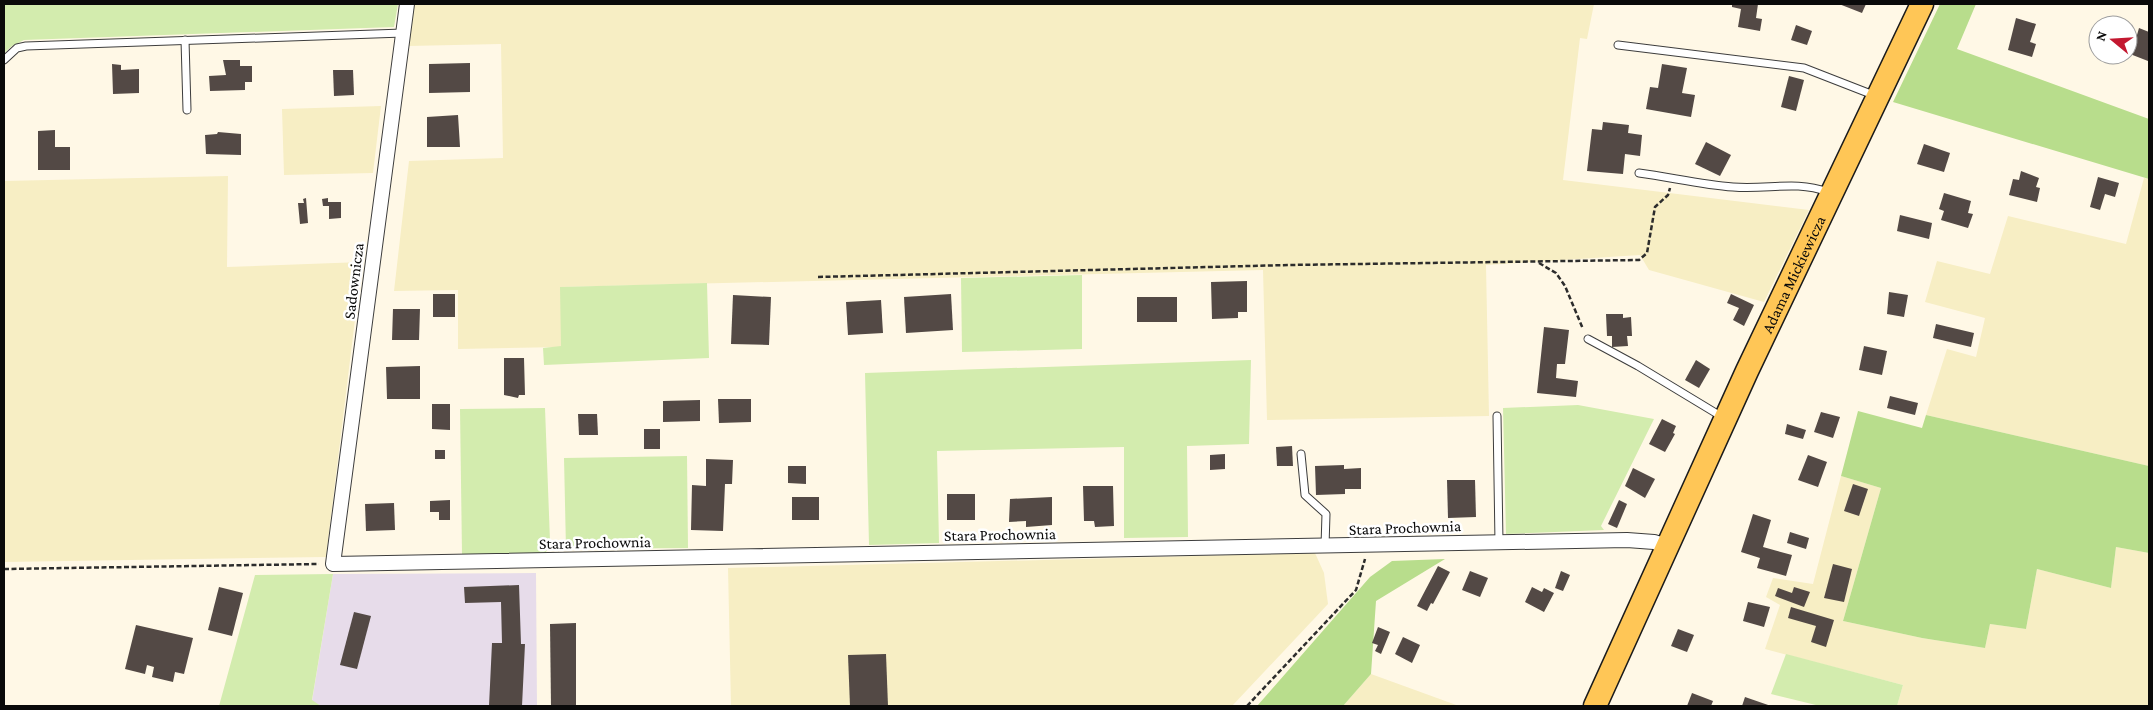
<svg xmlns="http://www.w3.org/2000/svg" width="2153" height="710" viewBox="0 0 2153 710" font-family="'Crimson Pro',serif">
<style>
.industrial{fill:#e7dcea}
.farmland{fill:#f7eec4}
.green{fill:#d3ecae}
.forest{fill:#b8dd8c}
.building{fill:#534945}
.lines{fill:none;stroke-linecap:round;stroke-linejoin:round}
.lane-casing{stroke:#3d3d3d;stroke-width:9}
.street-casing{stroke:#3d3d3d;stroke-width:16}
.primary-casing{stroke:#1b1b1b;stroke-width:25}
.path{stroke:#2c2c2c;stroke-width:2.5;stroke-dasharray:5 2.5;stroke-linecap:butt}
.lane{stroke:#fff;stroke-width:7}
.street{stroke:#fff;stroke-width:14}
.primary{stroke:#ffc656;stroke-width:22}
.labels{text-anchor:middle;stroke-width:5;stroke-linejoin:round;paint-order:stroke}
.street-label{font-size:16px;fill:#0a0a0a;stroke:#fff}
</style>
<rect width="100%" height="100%" fill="#fff8e6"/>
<!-- industrial -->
<polygon class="industrial" points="536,573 537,706 321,706 312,701 333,574"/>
<!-- farmland -->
<g class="farmland">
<polygon points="414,4 1594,4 1587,39 1580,38 1563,180 1809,210 1764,302 1649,270 1640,255 1486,265 1489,416 1267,420 1263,270 561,287 561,347 458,349 458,290 394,291 409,161 503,158 501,44 408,46"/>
<polygon points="381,106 373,173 284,175 282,109"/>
<polygon points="228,176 227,267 362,262 326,557 4,562 4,181"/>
<polygon points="2144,178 2149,179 2149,466 1926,415 1947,349 1976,357 1985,318 1925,302 1937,261 1990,274 2008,216 2126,244"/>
<polygon points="1841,476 1881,488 1843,621 1922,638 1985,648 1990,624 2026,629 2037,569 2111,588 2116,547 2149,553 2149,706 1897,706 1903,685 1765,649 1780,605 1766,597 1773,578 1813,584"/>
<polygon points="1315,553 1324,573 1328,604 1232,706 731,706 728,568"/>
<polygon points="1371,674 1459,706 1343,706"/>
</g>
<!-- green -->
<g class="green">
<polygon points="4,4 398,4 394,27 24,40 12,46 4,53"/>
<polygon points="1082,275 1082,349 962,352 961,278"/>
<polygon points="707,283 709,358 544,365 543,348 561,346 560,287"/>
<polygon points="1251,360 1249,444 1187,446 1188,537 1124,538 1124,447 937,451 939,543 869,545 865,373"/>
<polygon points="1578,405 1654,419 1601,526 1604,530 1506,534 1503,408"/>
<polygon points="545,408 550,541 545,555 462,554 460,409"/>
<polygon points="687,456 688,548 566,549 564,458"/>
<polygon points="333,574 312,700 321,706 219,706 255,575"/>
<polygon points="1786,654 1903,685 1897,706 1820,706 1771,694"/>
</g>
<!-- forest -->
<g class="forest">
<polygon points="1940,4 1976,4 1957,49 2149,119 2149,179 1893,102"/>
<polygon points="1858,411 1922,428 1926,415 2149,466 2149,553 2116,547 2111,588 2037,569 2026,629 1990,624 1985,648 1922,638 1843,621 1881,488 1841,476"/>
<polygon points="1445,559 1376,601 1371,674 1343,706 1257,706 1370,577 1392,561"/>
</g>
<!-- building -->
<g class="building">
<polygon points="1732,4 1758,4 1756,18 1762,19 1760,31 1738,27 1741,9 1732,7"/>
<polygon points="1839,4 1866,4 1862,13"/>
<polygon points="2016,18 2036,24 2030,42 2036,44 2032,57 2008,50"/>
<polygon points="1796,25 1812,31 1807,45 1791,40"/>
<polygon points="2139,28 2149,32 2148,61 2130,54 2134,42 2131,40 2134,34 2137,35"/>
<polygon points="223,60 240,60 240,66 252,66 252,82 245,82 245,90 210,91 209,76 226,75"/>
<polygon points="470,63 470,92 429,93 429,64"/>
<polygon points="112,64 121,65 121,70 139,69 139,93 113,94"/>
<polygon points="1662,64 1687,68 1682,93 1695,95 1691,117 1646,109 1650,87 1658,88"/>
<polygon points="333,70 353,70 354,95 334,96"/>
<polygon points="1789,76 1804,80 1796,111 1781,107"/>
<polygon points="458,115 460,147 427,147 427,117"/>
<polygon points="1603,122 1629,125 1628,133 1642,135 1640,156 1625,154 1623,174 1587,171 1592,129 1602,130"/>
<polygon points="55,130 55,147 70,147 70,170 38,170 38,131"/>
<polygon points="218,132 241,134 241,155 206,154 205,135 217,134"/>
<polygon points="1706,142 1731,155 1720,176 1695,164"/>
<polygon points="1924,144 1950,153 1944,172 1917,164"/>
<polygon points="2021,171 2039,178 2036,187 2040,188 2037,202 2009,195 2013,179 2019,180"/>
<polygon points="2098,177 2119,183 2115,197 2105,194 2100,210 2090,207"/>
<polygon points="1944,193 1971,201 1968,213 1973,214 1968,228 1941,220 1944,211 1939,209"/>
<polygon points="306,198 308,223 300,224 298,203 304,203 303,199"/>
<polygon points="328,198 328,202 341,202 341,218 329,219 329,206 323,206 322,199"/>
<polygon points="1900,215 1932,223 1929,239 1897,231"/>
<polygon points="1247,281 1247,312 1238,312 1238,318 1212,319 1211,282"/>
<polygon points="1889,292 1908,295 1904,317 1887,314"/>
<rect x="433" y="294" width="22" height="23"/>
<polygon points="951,294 953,330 906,333 904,297"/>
<polygon points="1731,294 1754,305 1744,326 1733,320 1739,308 1727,303"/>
<polygon points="733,295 771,297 769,345 731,344"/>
<rect x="1137" y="297" width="40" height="25"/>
<polygon points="881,300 883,333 848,335 846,302"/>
<polygon points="393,309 420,309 419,340 392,340"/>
<polygon points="1606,314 1623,314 1623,318 1631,317 1632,336 1627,336 1628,346 1612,347 1612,336 1607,336"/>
<polygon points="1936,324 1974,333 1971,347 1933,338"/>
<polygon points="1544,327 1569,330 1565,364 1557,364 1556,378 1578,381 1576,397 1537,393"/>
<polygon points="1864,346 1887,351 1882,375 1859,370"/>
<polygon points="504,358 524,358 525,395 519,395 518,398 504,395"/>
<polygon points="1696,360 1710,369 1699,388 1685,380"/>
<polygon points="420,366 420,399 387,399 386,367"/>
<polygon points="1890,396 1918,403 1915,415 1887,408"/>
<polygon points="718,399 751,399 751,422 719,423"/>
<polygon points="700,400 700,421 663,422 663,401"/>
<polygon points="432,404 450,404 450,430 432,429"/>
<polygon points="1821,412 1840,417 1833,438 1814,432"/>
<polygon points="578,414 597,414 598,435 579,435"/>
<polygon points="1662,419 1676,426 1673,433 1675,434 1665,452 1649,444"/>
<polygon points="1787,424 1806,430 1803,439 1785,434"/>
<rect x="644" y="429" width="16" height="20"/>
<polygon points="1292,446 1293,466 1277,466 1276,447"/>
<rect x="435" y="450" width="10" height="9"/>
<polygon points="1225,454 1225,469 1210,470 1210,455"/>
<polygon points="1808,455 1827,462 1818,487 1798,480"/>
<polygon points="706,459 733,460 732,484 725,484 723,531 691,530 692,485 706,486"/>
<polygon points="1344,465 1344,469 1361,468 1361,489 1345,489 1345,494 1316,495 1315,466"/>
<polygon points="788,466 806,466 806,484 788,483"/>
<polygon points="1633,468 1655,479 1645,498 1625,486"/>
<polygon points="1447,480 1475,480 1476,517 1448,518"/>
<polygon points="1853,484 1868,489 1859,516 1844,511"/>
<polygon points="1083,486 1113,486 1114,526 1095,527 1094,521 1084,521"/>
<rect x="947" y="494" width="28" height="26"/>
<rect x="792" y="497" width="27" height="23"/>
<polygon points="1052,497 1052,525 1026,527 1026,521 1009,522 1010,499"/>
<polygon points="450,500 450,520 439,520 439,512 430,512 430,501"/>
<polygon points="1619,500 1627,504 1617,528 1608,524"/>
<polygon points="394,503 395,530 366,531 365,504"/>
<polygon points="1753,514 1771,520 1763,547 1792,555 1786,576 1757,568 1760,558 1741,552"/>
<polygon points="1790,532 1809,538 1806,549 1787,543"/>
<polygon points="1833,564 1852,569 1844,602 1824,598"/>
<polygon points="1438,566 1450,572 1433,604 1431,603 1427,611 1417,606"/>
<polygon points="1470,571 1488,578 1480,597 1462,590"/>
<polygon points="1561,571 1570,575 1563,591 1555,588"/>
<polygon points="519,585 521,644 525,644 522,706 489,706 492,643 502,643 501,602 465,603 464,587"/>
<polygon points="219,587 243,593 232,636 208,630"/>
<polygon points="1532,587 1542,592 1544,588 1554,593 1544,612 1525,602"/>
<polygon points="1794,587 1810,592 1804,607 1775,596 1778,588 1792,593"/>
<polygon points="1748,602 1770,607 1764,627 1743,621"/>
<polygon points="1791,607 1834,620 1826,647 1811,642 1816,626 1788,618"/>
<polygon points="354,612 371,616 357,669 340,665"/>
<polygon points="576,623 576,706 551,706 550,624"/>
<polygon points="136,625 193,638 184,674 175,672 173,682 152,677 154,667 147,665 145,674 125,669"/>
<polygon points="1378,627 1390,632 1381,654 1375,651 1378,645 1372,643"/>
<polygon points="1678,629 1694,635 1687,652 1671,646"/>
<polygon points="1403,637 1420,645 1412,663 1395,654"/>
<polygon points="886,654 888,706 850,706 848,655"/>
<polygon points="1692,693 1713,701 1711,706 1687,706"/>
<polygon points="1745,697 1771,706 1742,706"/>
</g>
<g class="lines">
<!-- lane casing -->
<g class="lane-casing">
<g id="lane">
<polyline points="185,40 187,110"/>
<polyline points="1618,45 1804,68 1876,96"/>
<polyline points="4,60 17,48 26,46 403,33"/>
<path d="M1639 173C1670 177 1702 185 1733 187 1768 190 1795 180 1828 192"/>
<polyline points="1588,339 1638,366 1724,418"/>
<polyline points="1497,416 1499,542"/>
<polyline points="1301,454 1305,495 1326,514 1325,546"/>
</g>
</g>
<!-- street casing -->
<g class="street-casing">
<polyline id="street" points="407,4 333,564 1627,540 1654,542 1667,546"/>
</g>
<!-- primary casing -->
<g class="primary-casing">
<g id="primary">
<path id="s1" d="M1595 706 1747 371 1922 4"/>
</g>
</g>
<!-- path -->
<g class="path">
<polyline points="1539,263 1556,273 1565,286 1583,329"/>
<polyline points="818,277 1288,265 1639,260 1647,253 1655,207 1668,195 1670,188"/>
<polyline points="4,569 319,564"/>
<polyline points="1247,706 1356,590 1365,559"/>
</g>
<!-- lane -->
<use href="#lane" class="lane"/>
<!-- street -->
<use href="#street" class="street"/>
<!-- primary -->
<use href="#primary" class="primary"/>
</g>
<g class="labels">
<!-- street labels -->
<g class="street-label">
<text dy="6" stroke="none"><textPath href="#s1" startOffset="475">Adama Mickiewicza</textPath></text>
<text transform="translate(353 281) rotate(-83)" y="6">Sadownicza</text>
<text transform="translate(1405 527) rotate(-2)" y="6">Stara Prochownia</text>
<text transform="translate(1000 534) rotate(-1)" y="6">Stara Prochownia</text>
<text transform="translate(595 542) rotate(-1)" y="6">Stara Prochownia</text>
</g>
</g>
<!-- border -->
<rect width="2153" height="710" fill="none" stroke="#0a0a0a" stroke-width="10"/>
<!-- north arrow -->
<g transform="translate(2113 40) rotate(288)"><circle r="24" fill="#ffffff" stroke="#9d9d9d"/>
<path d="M0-4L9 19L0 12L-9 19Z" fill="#c31830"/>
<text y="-8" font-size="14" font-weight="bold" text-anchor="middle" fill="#0a0a0a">N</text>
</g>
</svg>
